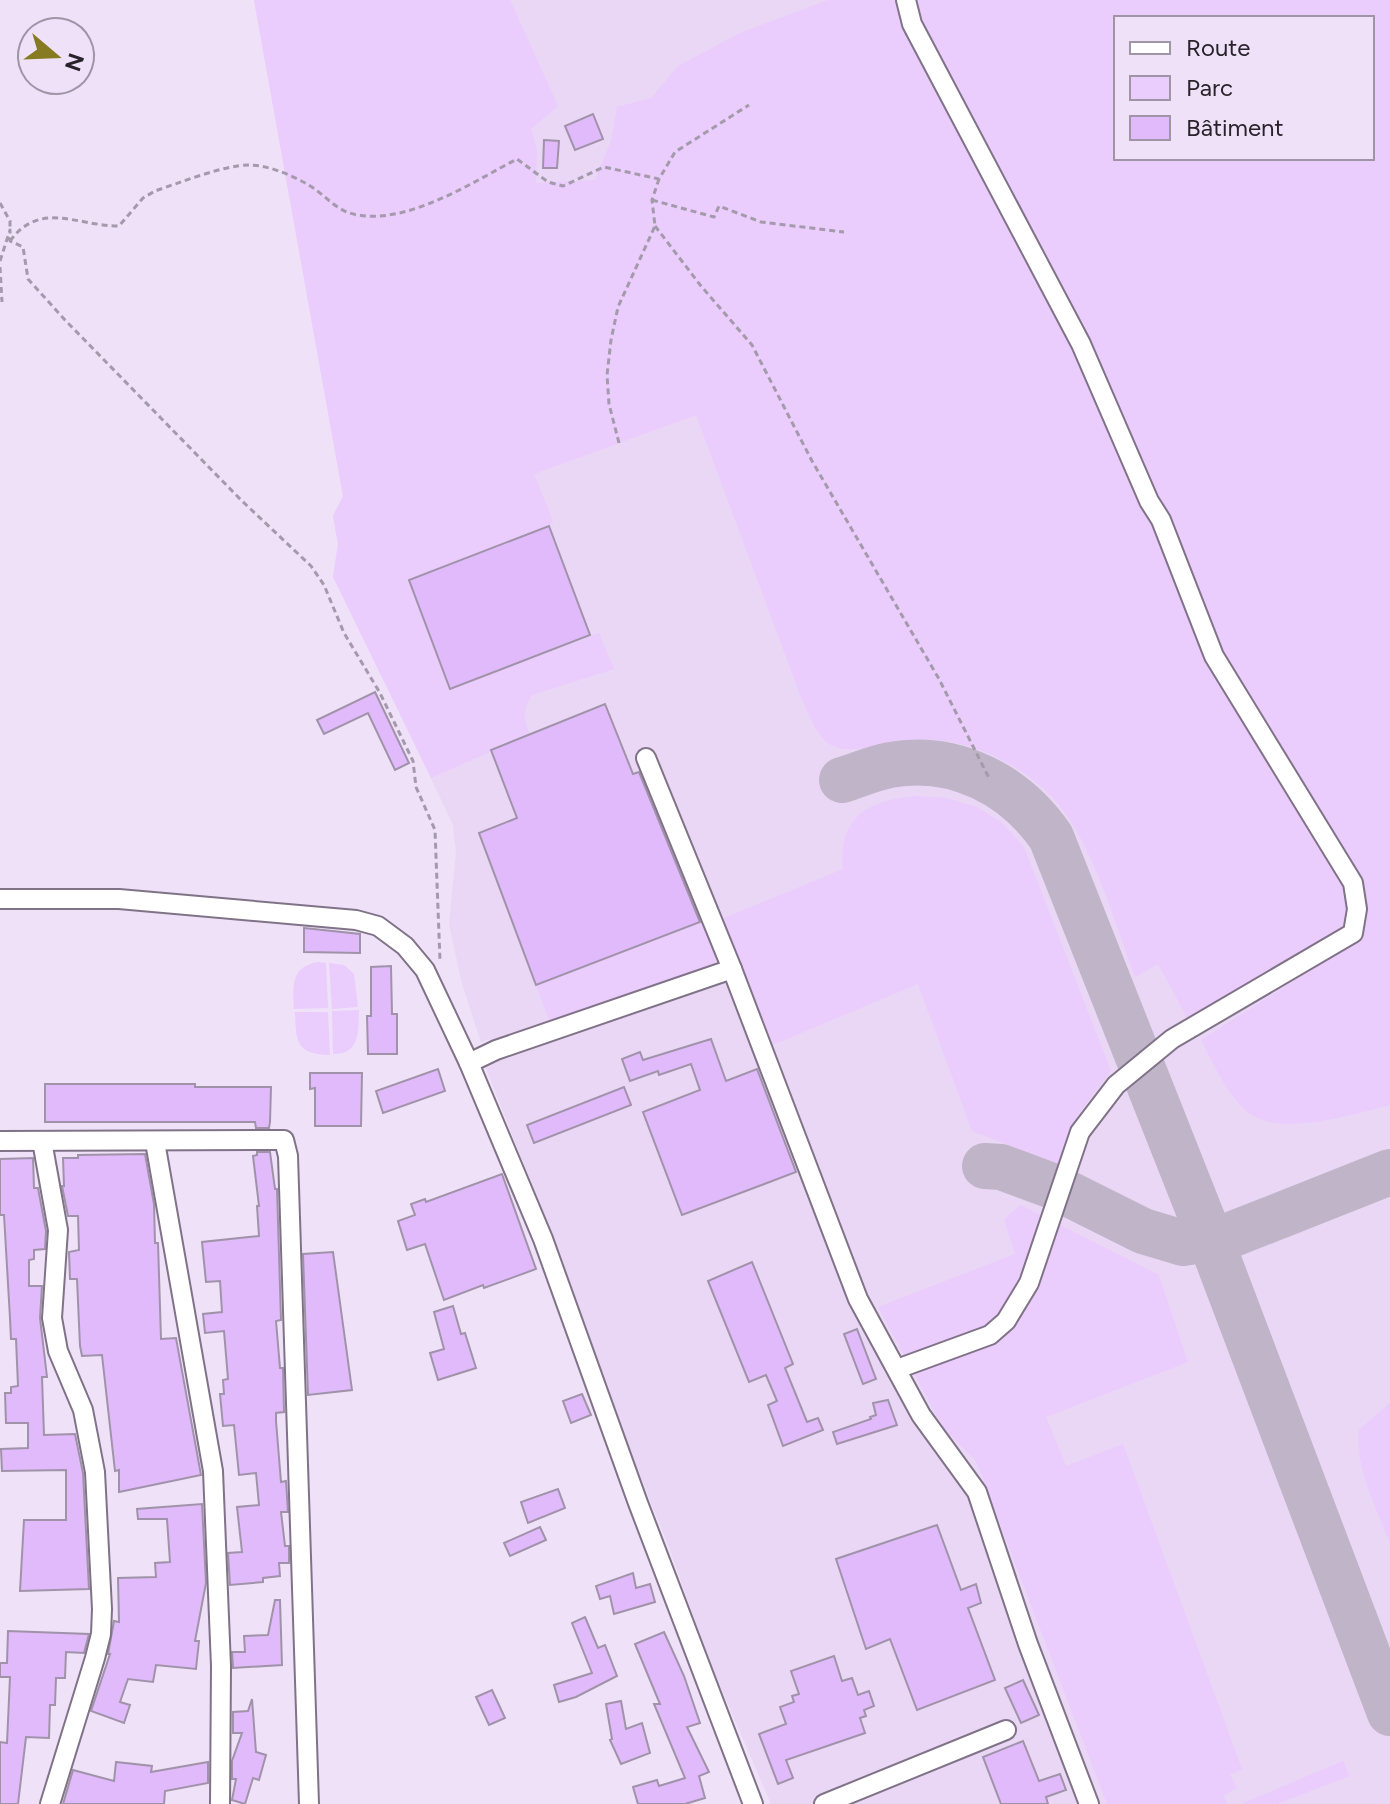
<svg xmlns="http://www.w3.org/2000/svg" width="1390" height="1804" viewBox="0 0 1390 1804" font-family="Figtree,sans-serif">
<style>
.built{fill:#e9d7f5;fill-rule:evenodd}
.green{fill:#eaccfd;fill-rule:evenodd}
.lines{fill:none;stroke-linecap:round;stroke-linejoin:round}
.taxiway{stroke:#c0b4c8;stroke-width:46}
.building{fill:#e1bafb;stroke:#a093a9;stroke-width:2}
.minor-casing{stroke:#807388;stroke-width:22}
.path{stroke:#a49aab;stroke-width:3;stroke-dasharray:6 4;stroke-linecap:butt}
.minor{stroke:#fff;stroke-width:18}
</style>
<rect width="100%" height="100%" fill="#efe1f8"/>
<!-- built -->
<path class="built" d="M254 0H1390V1804H771L706 1653 669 1547 625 1438 541 1208 486 1068 499 1061 490 1039 481 1042 462 984 449 924 456 852 453 825 348 603 333 577 338 544 333 516 343 496ZM1116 18H1372V158H1116Z"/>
<!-- green -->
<g class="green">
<path d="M254 0H510L558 106 531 129 537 151 536 183 595 180 611 141 617 107 651 98 678 66 740 33 828 0H1390V1105C1353 1114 1275 1140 1244 1109 1225 1090 1213 1063 1201 1040L1345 948 1339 930 1189 1021 1158 964 1135 977C1114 920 1089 828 1043 788 1004 754 954 734 903 741 881 744 852 756 831 745 816 737 810 714 802 700L696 415 534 474 553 521 549 526 409 580 450 689 599 633 614 669 532 695C523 711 522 717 530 734L431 778 333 577 338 544 333 516 343 496ZM1116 18H1372V158H1116Z"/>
<path d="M917 796 946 798 977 807 1002 823 1024 847 1111 1071 1079 1113 1059 1164 972 1131 918 984 770 1046 717 921 843 869C838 815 870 800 917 796Z"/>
<polygon points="700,922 709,929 719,956 708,970 551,1025 536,985"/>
<path d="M318 962 326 963 328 1008 294 1009C293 987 290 967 318 962Z"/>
<polygon points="329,963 344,965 354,974 358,1007 332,1009"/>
<path d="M359 1010C358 1031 361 1054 333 1054L332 1011Z"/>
<path d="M295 1012H328L330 1055C296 1054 296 1042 295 1012Z"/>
<polygon points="1021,1205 1159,1275 1188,1362 1046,1417 1066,1466 1123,1444 1242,1769 1230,1775 1237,1788 1223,1796 1228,1804 1107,1804 976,1461 944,1429 878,1307 1015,1254 1004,1219"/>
<path d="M1390 1403V1543C1376 1506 1355 1469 1359 1430Z"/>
<polygon points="1343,1761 1349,1776 1277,1804 1241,1804"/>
</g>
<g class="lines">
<!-- taxiway -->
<g class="taxiway">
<path d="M842 780C858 775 874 768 890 765 955 753 1015 785 1051 837L1211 1241 1390 1713"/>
<polyline points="985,1166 1001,1167 1055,1187 1143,1231 1183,1243 1228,1236 1390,1172"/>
</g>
</g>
<!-- building -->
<g class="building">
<polygon points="593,114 603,139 575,150 565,126"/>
<polygon points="544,140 559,141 557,168 543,168"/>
<polygon points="549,526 590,635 450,689 409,580"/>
<polygon points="375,692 409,763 395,770 368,713 324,734 317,720"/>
<polygon points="605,704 633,774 639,772 700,922 536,985 479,833 517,818 491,750"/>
<polygon points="304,928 360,934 360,953 304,952"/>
<polygon points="391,966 392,1014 397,1014 397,1054 368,1054 367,1016 371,1016 371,967"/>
<polygon points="711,1039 726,1081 757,1069 796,1172 682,1215 643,1112 700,1090 691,1064 659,1075 658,1071 630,1081 622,1059 640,1052 643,1060"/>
<polygon points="438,1069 445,1091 383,1113 376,1091"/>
<polygon points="310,1073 362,1073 361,1126 315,1126 315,1088 310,1089"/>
<polygon points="45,1084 195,1084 195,1087 271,1087 270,1122 269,1128 256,1128 255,1122 45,1122"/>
<polygon points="624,1087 631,1105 534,1143 527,1125"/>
<polygon points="257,1152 270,1152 275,1189 277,1189 281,1320 276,1321 280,1368 283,1368 284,1412 276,1413 276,1421 281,1482 286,1481 288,1512 281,1512 285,1546 289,1546 289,1563 279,1563 280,1576 263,1578 263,1582 230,1585 228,1553 242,1552 237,1507 259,1505 256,1473 239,1475 234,1425 223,1426 220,1394 224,1394 223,1380 228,1379 224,1331 205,1333 203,1314 222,1312 220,1281 206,1282 202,1242 259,1236 257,1206 259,1206 253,1156 257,1155"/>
<polygon points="145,1154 154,1204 155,1243 158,1243 161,1339 176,1338 201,1475 119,1492 119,1470 115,1471 102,1355 82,1356 80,1346 77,1279 70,1279 69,1252 79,1250 78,1216 68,1216 62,1186 64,1186 63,1158 78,1158 78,1155"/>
<polygon points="33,1158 34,1188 38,1188 46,1231 45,1249 34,1250 34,1259 29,1260 29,1286 42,1286 40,1318 47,1377 42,1377 44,1435 75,1434 83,1473 89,1589 20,1591 24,1520 66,1520 66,1470 2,1471 1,1449 28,1448 28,1423 6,1423 5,1393 11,1393 11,1387 18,1386 16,1339 11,1339 10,1318 4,1215 0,1215 0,1159"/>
<polygon points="502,1174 536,1269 484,1288 483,1285 444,1300 425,1244 407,1250 398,1221 415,1215 411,1204 425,1199 426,1202"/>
<polygon points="333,1252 352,1390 308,1395 303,1254"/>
<polygon points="752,1262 793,1364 785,1368 807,1422 818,1418 823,1430 783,1446 768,1405 777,1401 766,1375 749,1382 708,1281"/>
<polygon points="453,1306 461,1334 465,1333 476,1368 438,1380 430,1353 444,1349 434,1312"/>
<polygon points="857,1329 876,1379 863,1384 844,1334"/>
<polygon points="582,1394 591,1415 571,1423 563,1401"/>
<polygon points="888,1400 897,1425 837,1444 833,1432 871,1419 870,1417 876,1415 873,1403"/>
<polygon points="558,1489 565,1508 528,1523 521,1502"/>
<polygon points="202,1504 206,1583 195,1641 199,1641 196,1669 156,1665 153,1682 128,1679 120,1702 130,1705 124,1723 91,1711 110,1654 108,1654 114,1621 119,1622 118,1578 156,1577 155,1563 170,1562 167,1519 138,1519 137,1509"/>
<polygon points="937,1525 961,1590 976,1584 981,1603 968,1608 995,1680 917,1710 890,1639 866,1649 836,1559"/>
<polygon points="540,1527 546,1540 510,1556 504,1543"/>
<polygon points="633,1573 636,1588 650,1584 655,1602 614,1614 610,1596 600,1599 596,1586"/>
<polygon points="275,1600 280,1600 282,1665 233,1668 232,1652 245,1652 244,1636 268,1635"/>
<polygon points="585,1617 598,1648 605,1645 617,1676 576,1697 559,1702 554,1685 592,1673 572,1623"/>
<polygon points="8,1631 89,1634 84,1653 66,1652 65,1678 56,1678 55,1705 50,1705 49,1738 26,1737 18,1804 0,1804 0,1742 7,1743 10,1677 0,1677 0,1663 7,1663"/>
<polygon points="664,1632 684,1676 700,1723 687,1727 709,1772 699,1776 705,1798 685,1804 638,1804 633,1787 657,1780 659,1786 685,1778 654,1704 660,1704 635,1644"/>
<polygon points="834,1656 842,1681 852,1678 858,1695 869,1691 874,1706 864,1710 866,1716 860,1718 865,1733 786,1760 793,1778 778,1784 759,1734 786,1724 780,1707 794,1702 792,1696 799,1694 791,1671"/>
<polygon points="1023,1680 1039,1715 1021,1723 1005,1688"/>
<polygon points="492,1690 505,1718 489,1725 476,1697"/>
<polygon points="252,1699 256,1752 266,1755 259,1780 253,1778 245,1804 232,1800 236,1779 232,1779 232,1761 242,1733 233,1733 233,1712 248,1711"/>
<polygon points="621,1701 626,1729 642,1723 650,1753 621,1764 610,1740 612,1739 606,1704"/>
<polygon points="1023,1741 1039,1781 1060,1774 1066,1790 1046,1797 1048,1804 1001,1804 983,1757"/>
<polygon points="116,1762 152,1766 151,1772 208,1762 208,1783 165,1791 164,1804 63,1804 73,1770 114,1781"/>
</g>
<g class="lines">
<!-- minor casing -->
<g class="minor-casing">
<g id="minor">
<polyline points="646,758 732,969 858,1299 921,1415 977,1492 1028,1644 1089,1804"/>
<polyline points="0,899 119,899 356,920 378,926 405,946 425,970 469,1063 543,1239 638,1503 753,1804"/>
<polyline points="469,1063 496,1050 732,969"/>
<polyline points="0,1141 284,1140 288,1156 309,1804"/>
<polyline points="42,1141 58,1230 52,1318 58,1351 83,1410 95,1472 102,1609 101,1634 95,1658 50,1804"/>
<polyline points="155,1142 213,1471 221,1666 220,1804"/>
<polyline points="897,1369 990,1335 1006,1321 1029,1283 1080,1132 1116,1085 1172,1039 1353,933 1357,909 1353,883 1214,656 1161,520 1149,501 1081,344 912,24 906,0"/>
<polyline points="824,1804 1006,1730"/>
</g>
</g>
<!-- path -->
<g class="path">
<polyline points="652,200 714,217 719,206 761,222 844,232"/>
<polyline points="0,203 10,221 10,230"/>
<polyline points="655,226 701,286 752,345 812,461 939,679 990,780"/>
<path d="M10 241C40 200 77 226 119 226L143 198 155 191C179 183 224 165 249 165 268 165 291 175 307 184 325 194 336 212 358 215 409 224 473 182 517 159L548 182 563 186 604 167 659 179 675 152 749 105"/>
<polyline points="0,261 10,230 10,241 23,247 28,279 65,320 241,500 311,566 324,585 344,633 380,693 413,761 416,787 435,830 440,961"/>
<polyline points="0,267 2,302"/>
<polyline points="619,443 609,404 607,375 611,340 618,307 655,226 652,200 659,179"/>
</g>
<!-- minor -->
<use href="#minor" class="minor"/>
</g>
<!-- legend -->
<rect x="1114" y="16" width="260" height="144" fill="#efe1f8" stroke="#9f95a6" stroke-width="2"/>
<rect x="1130" y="42" width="40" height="12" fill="#ffffff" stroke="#9f95a6" stroke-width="2"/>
<text x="1186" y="56" font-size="24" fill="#28232b">Route</text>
<rect x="1130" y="76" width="40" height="24" fill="#eaccfd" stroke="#9f95a6" stroke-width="2"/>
<text x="1186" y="96" font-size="24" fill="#28232b">Parc</text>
<rect x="1130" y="116" width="40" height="24" fill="#e1bafb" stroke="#9f95a6" stroke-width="2"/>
<text x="1186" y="136" font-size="24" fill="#28232b">Bâtiment</text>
<!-- north arrow -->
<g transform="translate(56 56) rotate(109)"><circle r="38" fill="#efe1f8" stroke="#9f95a6" stroke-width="2"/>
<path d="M0-6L14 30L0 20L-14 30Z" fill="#867b21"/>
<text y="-12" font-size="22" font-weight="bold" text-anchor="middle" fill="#28232b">N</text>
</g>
</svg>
